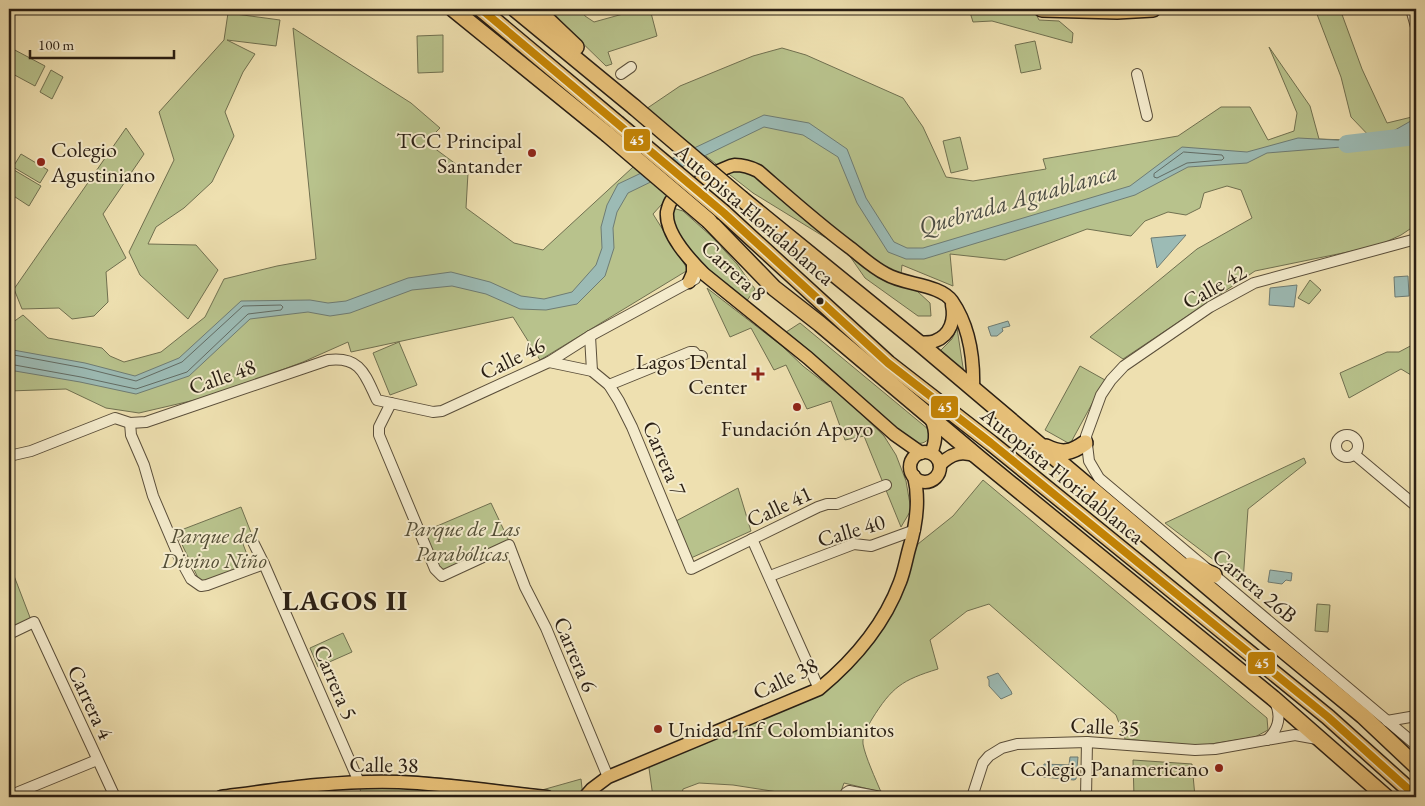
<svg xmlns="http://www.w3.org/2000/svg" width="1425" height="806" viewBox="0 0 1425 806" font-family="'EB Garamond',serif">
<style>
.green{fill:#b8c28c;stroke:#707050}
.water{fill:#9cbbb5;stroke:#6e7c74}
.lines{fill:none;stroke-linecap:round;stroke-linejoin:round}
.shore{stroke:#626c64;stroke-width:1}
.river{stroke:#9cbbb5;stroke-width:18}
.minor-casing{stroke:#5a4e3a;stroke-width:12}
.major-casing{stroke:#291e13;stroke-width:15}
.highway-casing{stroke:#291e13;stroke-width:18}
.minor{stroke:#f4ebcc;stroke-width:10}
.major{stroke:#e7c078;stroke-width:12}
.highway{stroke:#e7c078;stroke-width:15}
.highway-bridge-casing{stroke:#291e13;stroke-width:18;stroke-linecap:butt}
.highway-bridge{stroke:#e7c078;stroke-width:15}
.bus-1-casing{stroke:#f4ebcc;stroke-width:11}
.bus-1{stroke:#c48405;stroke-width:8}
.poi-dot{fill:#8f2418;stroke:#f4ebcc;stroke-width:2}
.bus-dot{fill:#291e13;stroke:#f4ebcc;stroke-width:2}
.labels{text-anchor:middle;stroke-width:4;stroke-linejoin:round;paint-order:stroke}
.poi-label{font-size:22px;fill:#291e13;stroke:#f4ebcc;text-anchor:end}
.street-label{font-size:22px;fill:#291e13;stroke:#f4ebcc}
.park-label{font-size:22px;font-style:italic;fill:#544f37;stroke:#f4ebcc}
.water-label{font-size:24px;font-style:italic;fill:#4c4d44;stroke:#f4ebcc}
.district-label{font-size:28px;font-weight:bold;letter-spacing:1px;fill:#291e13;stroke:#f4ebcc}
.line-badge{stroke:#f4ebcc;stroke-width:2}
.badge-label{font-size:14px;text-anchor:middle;font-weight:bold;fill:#fff}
</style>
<rect width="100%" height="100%" fill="#eee0b0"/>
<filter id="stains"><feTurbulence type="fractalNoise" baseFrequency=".004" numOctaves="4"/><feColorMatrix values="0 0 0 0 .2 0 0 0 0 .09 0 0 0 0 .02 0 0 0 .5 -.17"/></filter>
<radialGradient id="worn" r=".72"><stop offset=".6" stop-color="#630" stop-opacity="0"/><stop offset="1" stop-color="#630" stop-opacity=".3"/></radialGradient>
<!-- green -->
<g class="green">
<polygon points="550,9 581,9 585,16 594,22 641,9 650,9 657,36 608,52 612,64 606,66 568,29"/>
<polygon points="969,9 1014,9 1036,14 1039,20 1059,21 1073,33 1072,43 992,21 973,22"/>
<polygon points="1315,9 1340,9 1362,69 1387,123 1416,116 1416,225 1401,235 1377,246 1255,271 1123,359 1090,337 1197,249 1252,218 1241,190 1227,186 1204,193 1200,208 1186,215 1168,212 1145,221 1131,236 1087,229 1005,260 950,254 953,286 902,265 900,284 917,291 930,303 931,316 918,316 865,278 849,255 831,241 753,193 646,109 680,86 753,56 782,48 806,55 903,98 923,127 946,177 973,181 1046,169 1043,159 1178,136 1221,107 1250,107 1268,140 1294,131 1297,113 1269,47 1310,106 1319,139 1374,141 1351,117 1341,77"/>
<polygon points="228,13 280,20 276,46 227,40 255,54 243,72 225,112 234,136 212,182 184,208 156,227 148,244 196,245 218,270 188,319 140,275 129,252 174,160 159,112 224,40"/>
<polygon points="293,28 411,103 440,128 426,142 468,173 466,208 514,243 543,250 645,156 679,185 653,214 688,270 540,360 513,317 351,352 348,342 303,362 212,396 139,413 106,408 66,389 9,391 9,325 23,315 48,338 102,348 110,356 124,362 161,352 205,317 224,279 277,266 316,259"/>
<polygon points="443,35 443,72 418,73 417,36"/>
<polygon points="1035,41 1041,69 1021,73 1015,45"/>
<polygon points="11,48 45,66 35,86 9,72 9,52"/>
<polygon points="51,70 63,77 52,99 40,92"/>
<polygon points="126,128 144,154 103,214 126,258 106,272 108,302 94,316 72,319 59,308 22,309 14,289"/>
<polygon points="960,137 968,169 951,173 943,141"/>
<polygon points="21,154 48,170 40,183 13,167"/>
<polygon points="9,167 41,186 29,206 9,193"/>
<polygon points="673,208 683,211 711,236 737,264 755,289 746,302 686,249 673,224"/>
<polygon points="1310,280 1321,290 1309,304 1298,298"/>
<polygon points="707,288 782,346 803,366 849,402 884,436 896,455 906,481 911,510 901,527 864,436 845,440 831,401 807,409 786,365 774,370 751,328 730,337"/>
<path d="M800 323 928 429 929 439C922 445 918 444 909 441L848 385 783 334Z"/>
<polygon points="957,328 964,374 939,352 952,339"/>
<polygon points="399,342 417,385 390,395 373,353"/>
<polygon points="1416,343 1416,378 1401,369 1349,398 1340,373 1387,352 1399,352"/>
<polygon points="1080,366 1105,380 1070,444 1045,430"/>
<polygon points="1304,458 1306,463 1248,509 1243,582 1165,523"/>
<path d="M983 480 1267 718 1268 730 1255 737 1199 746 1125 739 1116 715 989 604 967 611 930 640 938 669C902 680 892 687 872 719 868 726 862 736 863 744 865 756 876 780 881 792L844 783 839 797H810L733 785 699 783 683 789 681 797H653L648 761 806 690 833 673 873 633 918 544 953 516Z"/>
<polygon points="738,488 751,531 691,558 676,521"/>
<polygon points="491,503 509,541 441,571 423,532"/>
<polygon points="241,507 252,535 243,544 251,565 200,582 176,532"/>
<polygon points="11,568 31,620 9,631 9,569"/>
<polygon points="1317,604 1330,605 1328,632 1315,631"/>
<polygon points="343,633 352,652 318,667 310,648"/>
<polygon points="1133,760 1192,764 1195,797 1134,797"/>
<polygon points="404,775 450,779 542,790 581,779 583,797 362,797 357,777"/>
</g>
<!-- water -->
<g class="water">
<polygon points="764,115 809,123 847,149 866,198 894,242 907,248 923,248 1130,186 1182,147 1247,152 1298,138 1374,142 1416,118 1416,141 1267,153 1247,163 1188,167 1135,195 924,259 906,259 888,252 857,203 838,157 803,135 764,127 628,193 617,212 613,228 614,248 605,276 577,304 546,310 520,309 486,294 452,286 412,290 350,313 330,316 308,312 250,319 189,376 136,394 80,382 9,370 9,352 13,350 85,363 135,376 179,358 241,301 310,300 328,303 346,301 408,278 451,272 490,282 521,296 544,299 572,292 596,265 602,248 601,227 607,205 618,184"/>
<polygon points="1186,235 1157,268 1151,238"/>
<polygon points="1408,276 1409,296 1395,297 1394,277"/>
<polygon points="1297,285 1294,307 1269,305 1270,288"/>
<polygon points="1008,321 1010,326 1002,328 1003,331 997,336 991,336 988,327"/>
<polygon points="1270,570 1292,573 1291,581 1286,580 1282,584 1268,582"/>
<polygon points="998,673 1011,691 1012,694 1001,699 989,686 989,680 987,677"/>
<polygon points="1070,757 1078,757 1076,779 1074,780 1043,777 1044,764 1069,765"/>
</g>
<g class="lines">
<!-- shore -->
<g class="shore">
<polygon points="1184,152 1222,155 1224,158 1222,160 1187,163 1157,178 1154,177 1154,174"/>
<polyline points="9,356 14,355 84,368 136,381 182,362 243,306 281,305 283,307 281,310 248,314 187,372 136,389 81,377 9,364"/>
</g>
<!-- river -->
<polyline class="river" points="1347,144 1416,136"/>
<!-- minor casing -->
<g class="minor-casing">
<g id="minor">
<polyline points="1411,9 1416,27"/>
<polyline points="621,74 631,67"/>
<polyline points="1137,74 1147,116"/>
<polyline points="1416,239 1254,283 1210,307 1124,366 1111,380 1101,395 1086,436 1089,461 1099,478 1416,745"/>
<polyline points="590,336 592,371"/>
<polyline points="549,362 592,371 609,385 619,401 632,427 691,569 818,507 827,504 837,504 886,485"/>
<polyline points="609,385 690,352 694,352 697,356 702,356"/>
<polyline points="391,403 379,427 379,435 435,569 442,576 509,545 525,587 546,628 608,777"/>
<polyline points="130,423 131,435 144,465 153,496 179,557 191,579 201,586 207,585 264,564"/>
<circle cx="1347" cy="446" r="11"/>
<polyline points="1354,454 1416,506"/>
<path d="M9 456 31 451 115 418 130 423 146 422 328 360C361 356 365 375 377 400L433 412 442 411 549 362 590 336 695 279"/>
<polyline points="752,539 819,689"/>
<polyline points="253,542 264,564 359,782"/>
<polyline points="770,576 854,544 871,546 915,530"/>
<polyline points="9,634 34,622 115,797"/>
<polyline points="1387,721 1416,716"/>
<path d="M1267 740C1279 729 1282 715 1274 700"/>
<polyline points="9,796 97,760"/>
<polyline points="845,797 846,793 849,791 881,797"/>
<polyline points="972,797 983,763 989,756 1002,748 1017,744 1087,742 1195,750 1215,749 1295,735 1317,739"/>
<polyline points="1086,797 1087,742"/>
</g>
</g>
<!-- major casing -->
<g class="major-casing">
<g id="major">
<polyline points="689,282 693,273 693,263"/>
<path d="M919 343C924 342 931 343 935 341 951 335 955 319 952 305"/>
<path d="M929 415C937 428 937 440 931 453"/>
<circle cx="925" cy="467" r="15"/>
<path d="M921 453 894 434 808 358 704 274C690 260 665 234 667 212 668 208 669 204 671 201 678 192 725 166 735 165 744 165 750 167 758 171 788 197 817 223 849 247 861 256 872 267 886 274 904 285 940 284 952 301 970 327 974 358 973 389"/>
<path d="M940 465C951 453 963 450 978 457"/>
<path d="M221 797C280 789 339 780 399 782 448 784 498 792 547 797"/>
<path d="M585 797 592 789 608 777 819 689C854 660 884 625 900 582 904 572 906 560 909 549 916 526 920 500 914 476"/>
</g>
</g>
<!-- highway casing -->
<g class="highway-casing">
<g id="highway">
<polyline points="453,9 607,134"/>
<polyline points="481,9 617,123"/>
<polyline points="515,9 634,107"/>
<polyline points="536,9 576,47"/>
<polyline points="1042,9 1117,11 1153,9"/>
<polyline points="742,199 919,343 1267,637 1363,716 1416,766"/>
<polyline points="724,213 888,363 991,443 1328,717 1416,796"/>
<polyline points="709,221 774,288 820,324 979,458 1273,698 1386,797"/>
<path d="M1046 447C1062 455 1071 453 1085 443"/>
<polyline points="1190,565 1214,575"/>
</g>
</g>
<!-- minor -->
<use href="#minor" class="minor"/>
<!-- major -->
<use href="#major" class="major"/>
<!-- highway -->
<use href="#highway" class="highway"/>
<!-- highway-bridge casing -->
<g class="highway-bridge-casing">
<g id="highway-bridge">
<polyline points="634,107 742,199"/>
<polyline points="617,123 724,213"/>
<polyline points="607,134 709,221"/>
</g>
</g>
<!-- highway-bridge -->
<use href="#highway-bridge" class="highway-bridge"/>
<!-- bus-1 casing -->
<g class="bus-1-casing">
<polyline id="bus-1" points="481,9 724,213 888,363 991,443 1328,717 1416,796"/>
</g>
<!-- bus-1 -->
<use href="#bus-1" class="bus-1"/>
</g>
<!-- markers -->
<g class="poi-dot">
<circle cx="532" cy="153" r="5"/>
<circle cx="41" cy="162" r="5"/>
<path d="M755.5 366.5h5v5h5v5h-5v5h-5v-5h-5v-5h5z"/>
<circle cx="797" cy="407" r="5"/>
<circle cx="658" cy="729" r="5"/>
<circle cx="1219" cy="768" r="5"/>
</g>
<circle class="bus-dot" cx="820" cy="301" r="4.5"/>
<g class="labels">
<!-- poi labels -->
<g class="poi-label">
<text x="522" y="148">TCC Principal<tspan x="522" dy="25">Santander</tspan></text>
<text x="51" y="157" text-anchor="start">Colegio<tspan x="51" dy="25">Agustiniano</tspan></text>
<text x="747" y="369">Lagos Dental<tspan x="747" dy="25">Center</tspan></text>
<text x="797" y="436" text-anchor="middle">Fundación Apoyo</text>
<text x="668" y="737" text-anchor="start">Unidad Inf Colombianitos</text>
<text x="1209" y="776">Colegio Panamericano</text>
</g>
<!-- street labels -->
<g class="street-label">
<text transform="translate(755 214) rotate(41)" y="8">Autopista Floridablanca</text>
<text transform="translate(734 270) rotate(42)" y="8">Carrera 8</text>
<text transform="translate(1214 286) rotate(-29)" y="8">Calle 42</text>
<text transform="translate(512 358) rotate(-26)" y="8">Calle 46</text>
<text transform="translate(222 376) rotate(-19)" y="8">Calle 48</text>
<text transform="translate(665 458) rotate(67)" y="8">Carrera 7</text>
<text transform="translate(1063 475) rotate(39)" y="8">Autopista Floridablanca</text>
<text transform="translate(779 506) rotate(-25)" y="8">Calle 41</text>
<text transform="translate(851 530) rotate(-16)" y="8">Calle 40</text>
<text transform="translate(1255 585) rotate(40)" y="8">Carrera 26B</text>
<text transform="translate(576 654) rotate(67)" y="8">Carrera 6</text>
<text transform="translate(785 678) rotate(-26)" y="8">Calle 38</text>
<text transform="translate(336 682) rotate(67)" y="8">Carrera 5</text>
<text transform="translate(91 702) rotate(65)" y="8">Carrera 4</text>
<text transform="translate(1105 726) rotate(3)" y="8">Calle 35</text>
<text transform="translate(384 764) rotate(1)" y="8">Calle 38</text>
</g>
<!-- park labels -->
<g class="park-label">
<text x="462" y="536">Parque de Las<tspan x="462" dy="25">Parabólicas</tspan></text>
<text x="214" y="543">Parque del<tspan x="214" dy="25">Divino Niño</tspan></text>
</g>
<!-- water labels -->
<g class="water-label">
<text transform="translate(1018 199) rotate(-16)" y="8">Quebrada Aguablanca</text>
</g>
<!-- district labels -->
<g class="district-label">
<text x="345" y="610">LAGOS II</text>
</g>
</g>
<g class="line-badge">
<rect x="623" y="128" width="28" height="24" rx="5" fill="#c48405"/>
<rect x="930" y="395" width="29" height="24" rx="5" fill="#c48405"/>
<rect x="1247" y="651" width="29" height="24" rx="5" fill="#c48405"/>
</g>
<g class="badge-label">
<text x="637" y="145">45</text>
<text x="945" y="412">45</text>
<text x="1262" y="668">45</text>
</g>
<!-- margin -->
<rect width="1425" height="806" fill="none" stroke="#eee0b0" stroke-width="30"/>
<rect x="10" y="10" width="1405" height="786" fill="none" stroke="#291e13" stroke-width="2.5"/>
<rect x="15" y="15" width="1395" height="776" fill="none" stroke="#291e13"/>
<!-- scale -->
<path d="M30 50v8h144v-8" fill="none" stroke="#291e13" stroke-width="2.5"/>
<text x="38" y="50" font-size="15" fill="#291e13" stroke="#f4ebcc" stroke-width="4" paint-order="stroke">100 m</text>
<rect width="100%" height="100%" filter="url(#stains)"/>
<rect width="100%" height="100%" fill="url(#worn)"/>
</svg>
